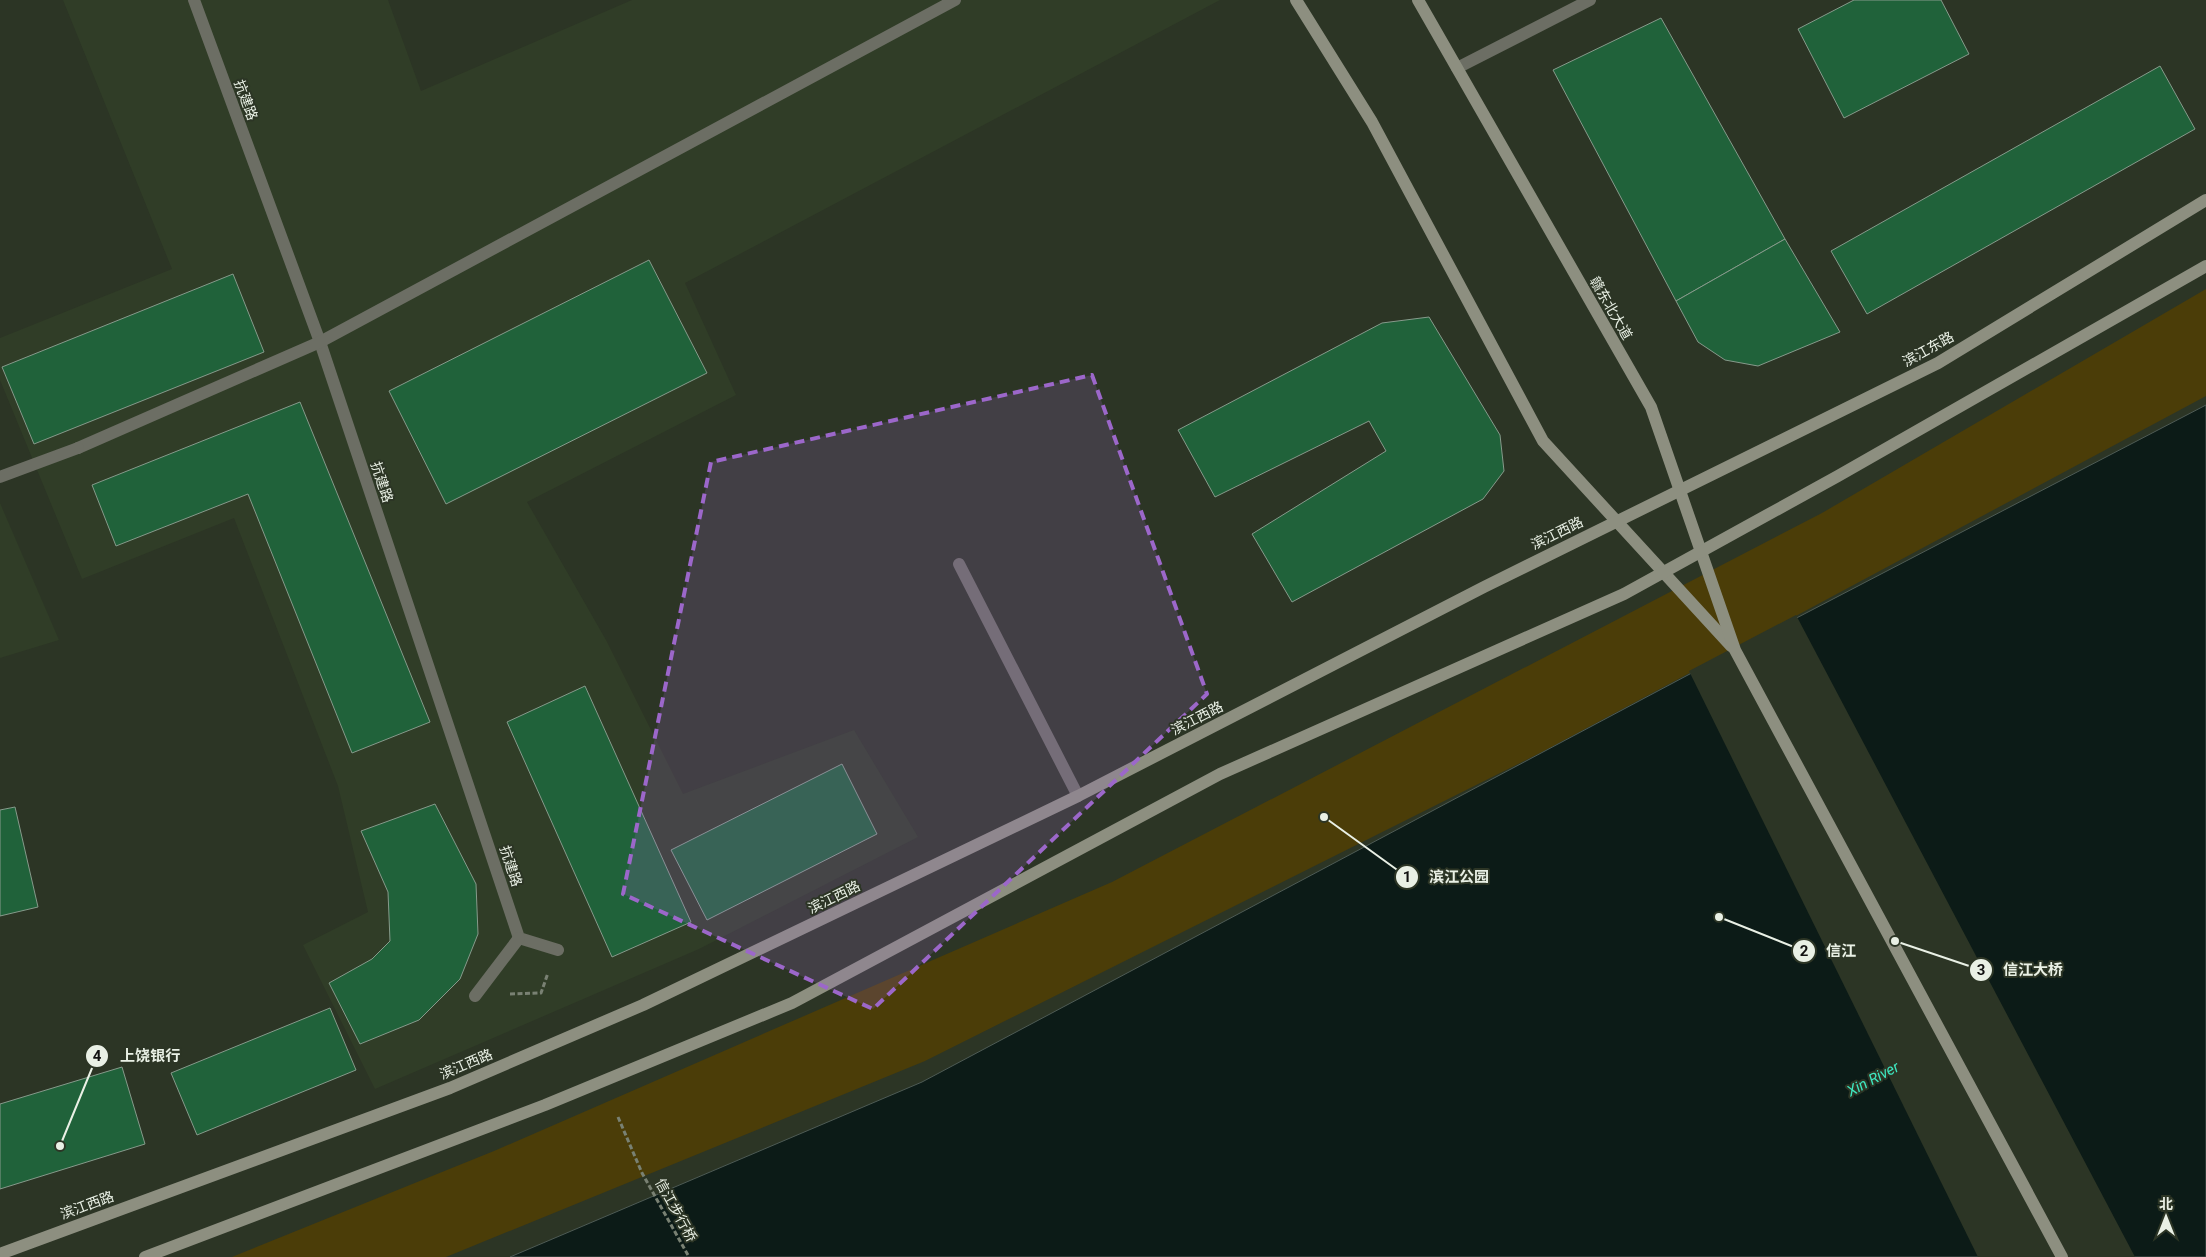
<svg xmlns="http://www.w3.org/2000/svg" width="2206" height="1257" viewBox="0 0 2206 1257" font-family="Roboto,'Noto Sans SC',sans-serif">
<style>
.built{fill:#303d27}
.green{fill:#4b3d08}
.water{fill:#0c1b17;stroke:#4e5b55}
.pier{fill:#2c3525}
.building{fill:#20623a;stroke:#869a8b}
.lines{fill:none;stroke-linecap:round;stroke-linejoin:round}
.path{stroke:#798173;stroke-width:3;stroke-dasharray:5 2.5;stroke-linecap:butt}
.pedestrian{stroke:#6c6e64;stroke-width:12}
.minor{stroke:#6c6e64;stroke-width:12}
.secondary{stroke:#8d8f80;stroke-width:12}
.marked{fill:#9c67ca;fill-opacity:0.2;stroke:#9c67ca;stroke-width:4;stroke-dasharray:10 6;stroke-linejoin:round}
.labels{text-anchor:middle;stroke-width:4;stroke-linejoin:round;paint-order:stroke}
.street-label{font-size:14px;fill:#e9f0e5;stroke:#2c3525}
.water-label{font-size:15px;font-style:italic;fill:#3ee8c1;stroke:#2c3525}
.leader{fill:none;stroke:#e9f0e5;stroke-width:2}
.callout-dot{fill:#e9f0e5;stroke:#2c3525;stroke-width:2}
.mark-label{font-size:15px;text-anchor:middle;font-weight:bold;fill:#111}
.callout-label{font-size:15px;text-anchor:middle;font-weight:bold;fill:#e9f0e5;stroke:#2c3525;stroke-width:4;stroke-linejoin:round;paint-order:stroke}
</style>
<rect width="100%" height="100%" fill="#2c3525"/>
<!-- built -->
<g class="built">
<polygon points="63,0 388,0 421,91 632,0 1220,0 685,283 736,395 527,502 606,640 683,794 854,730 918,837 699,949 375,1089 303,945 368,912 338,786 234,518 82,579 0,380 0,338 172,269"/>
<polygon points="0,503 59,640 0,658"/>
</g>
<!-- green -->
<polygon class="green" points="2206,289 2206,396 1542,752 925,1061 446,1257 232,1257 494,1151 1112,882 1822,513"/>
<!-- water -->
<polygon class="water" points="2206,405 2206,1257 510,1257 922,1082 1735,650"/>
<!-- pier -->
<polygon class="pier" points="1796,615 2135,1257 1978,1257 1689,671"/>
<!-- building -->
<g class="building">
<polygon points="1854,0 1941,0 1969,54 1844,118 1798,29"/>
<polygon points="1661,18 1785,239 1676,301 1553,70"/>
<polygon points="2160,66 2195,129 1867,314 1831,251"/>
<polygon points="1785,239 1840,332 1758,366 1725,360 1698,342 1676,301"/>
<polygon points="649,260 707,373 446,504 389,391"/>
<polygon points="233,274 264,352 34,444 2,367"/>
<polygon points="1429,317 1500,435 1504,471 1483,499 1292,602 1252,534 1386,451 1369,421 1215,497 1178,430 1382,323"/>
<polygon points="300,402 430,722 352,753 248,494 116,546 92,485"/>
<polygon points="585,686 691,922 612,957 507,722"/>
<polygon points="842,764 877,834 707,920 671,850"/>
<polygon points="435,804 476,884 478,934 460,979 419,1020 360,1044 329,983 372,959 390,941 388,892 361,831"/>
<polygon points="15,807 38,907 0,916 0,810"/>
<polygon points="330,1008 356,1070 197,1135 171,1073"/>
<polygon points="122,1067 145,1144 0,1189 0,1104"/>
</g>
<g class="lines">
<!-- path -->
<g class="path">
<polyline points="510,994 541,993 548,973"/>
<polyline points="618,1117 642,1173 689,1257"/>
</g>
<!-- pedestrian -->
<g class="pedestrian">
<polyline points="194,0 320,342 519,938 558,950"/>
<polyline points="78,448 320,342 955,0"/>
<polyline points="475,996 519,938"/>
</g>
<!-- minor -->
<g class="minor">
<polyline points="1457,68 1590,0"/>
<polyline points="0,477 78,448"/>
<polyline points="959,564 1078,796"/>
</g>
<!-- secondary -->
<g class="secondary">
<polyline points="1296,0 1372,122 1543,441 1731,646"/>
<polyline points="1418,0 1651,407 1735,650 2062,1257"/>
<polyline points="0,1254 450,1088 643,1005 1078,796 1484,587 1938,363 2206,200"/>
<polyline points="145,1257 545,1105 792,1003 1220,774 1624,594 1838,476 2206,266"/>
</g>
</g>
<!-- marked area -->
<path class="marked" d="M1092 375 1207 694 873 1009 623 894 711 462Z"/>
<g class="labels">
<!-- street labels -->
<g class="street-label">
<text transform="translate(246 100) rotate(70)" y="5">抗建路</text>
<text transform="translate(1611 308) rotate(60)" y="5">赣东北大道</text>
<text transform="translate(1928 349) rotate(-29)" y="5">滨江东路</text>
<text transform="translate(382 482) rotate(72)" y="5">抗建路</text>
<text transform="translate(1557 533) rotate(-26)" y="5">滨江西路</text>
<text transform="translate(1197 718) rotate(-27)" y="5">滨江西路</text>
<text transform="translate(511 866) rotate(72)" y="5">抗建路</text>
<text transform="translate(834 897) rotate(-26)" y="5">滨江西路</text>
<text transform="translate(466 1064) rotate(-23)" y="5">滨江西路</text>
<text transform="translate(87 1205) rotate(-20)" y="5">滨江西路</text>
<text transform="translate(676 1210) rotate(61)" y="5">信江步行桥</text>
</g>
<!-- water labels -->
<g class="water-label">
<text transform="translate(1873 1079) rotate(-28)" y="5">Xin River</text>
</g>
</g>
<!-- callouts -->
<path class="leader" d="M1324 817L1407 877M1719 917L1804 951M1895 941L1981 970M60 1146L97 1056"/>
<g class="callout-dot">
<circle cx="1324" cy="817" r="5"/>
<circle cx="1719" cy="917" r="5"/>
<circle cx="1895" cy="941" r="5"/>
<circle cx="60" cy="1146" r="5"/>
<circle cx="1407" cy="877" r="12"/>
<circle cx="1804" cy="951" r="12"/>
<circle cx="1981" cy="970" r="12"/>
<circle cx="97" cy="1056" r="12"/>
</g>
<g class="mark-label">
<text x="1407" y="882">1</text>
<text x="1804" y="956">2</text>
<text x="1981" y="975">3</text>
<text x="97" y="1061">4</text>
</g>
<g class="callout-label">
<text x="1459" y="882">滨江公园</text>
<text x="1841" y="956">信江</text>
<text x="2033" y="975">信江大桥</text>
<text x="150" y="1061">上饶银行</text>
</g>
<!-- north arrow -->
<g transform="translate(2166 1217)" stroke="#2c3525" stroke-width="4" paint-order="stroke">
<path d="M0-4L9 19L0 12L-9 19Z" fill="#e9f0e5"/>
<text y="-8" font-size="14" font-weight="bold" text-anchor="middle" fill="#e9f0e5">北</text>
</g>
</svg>
